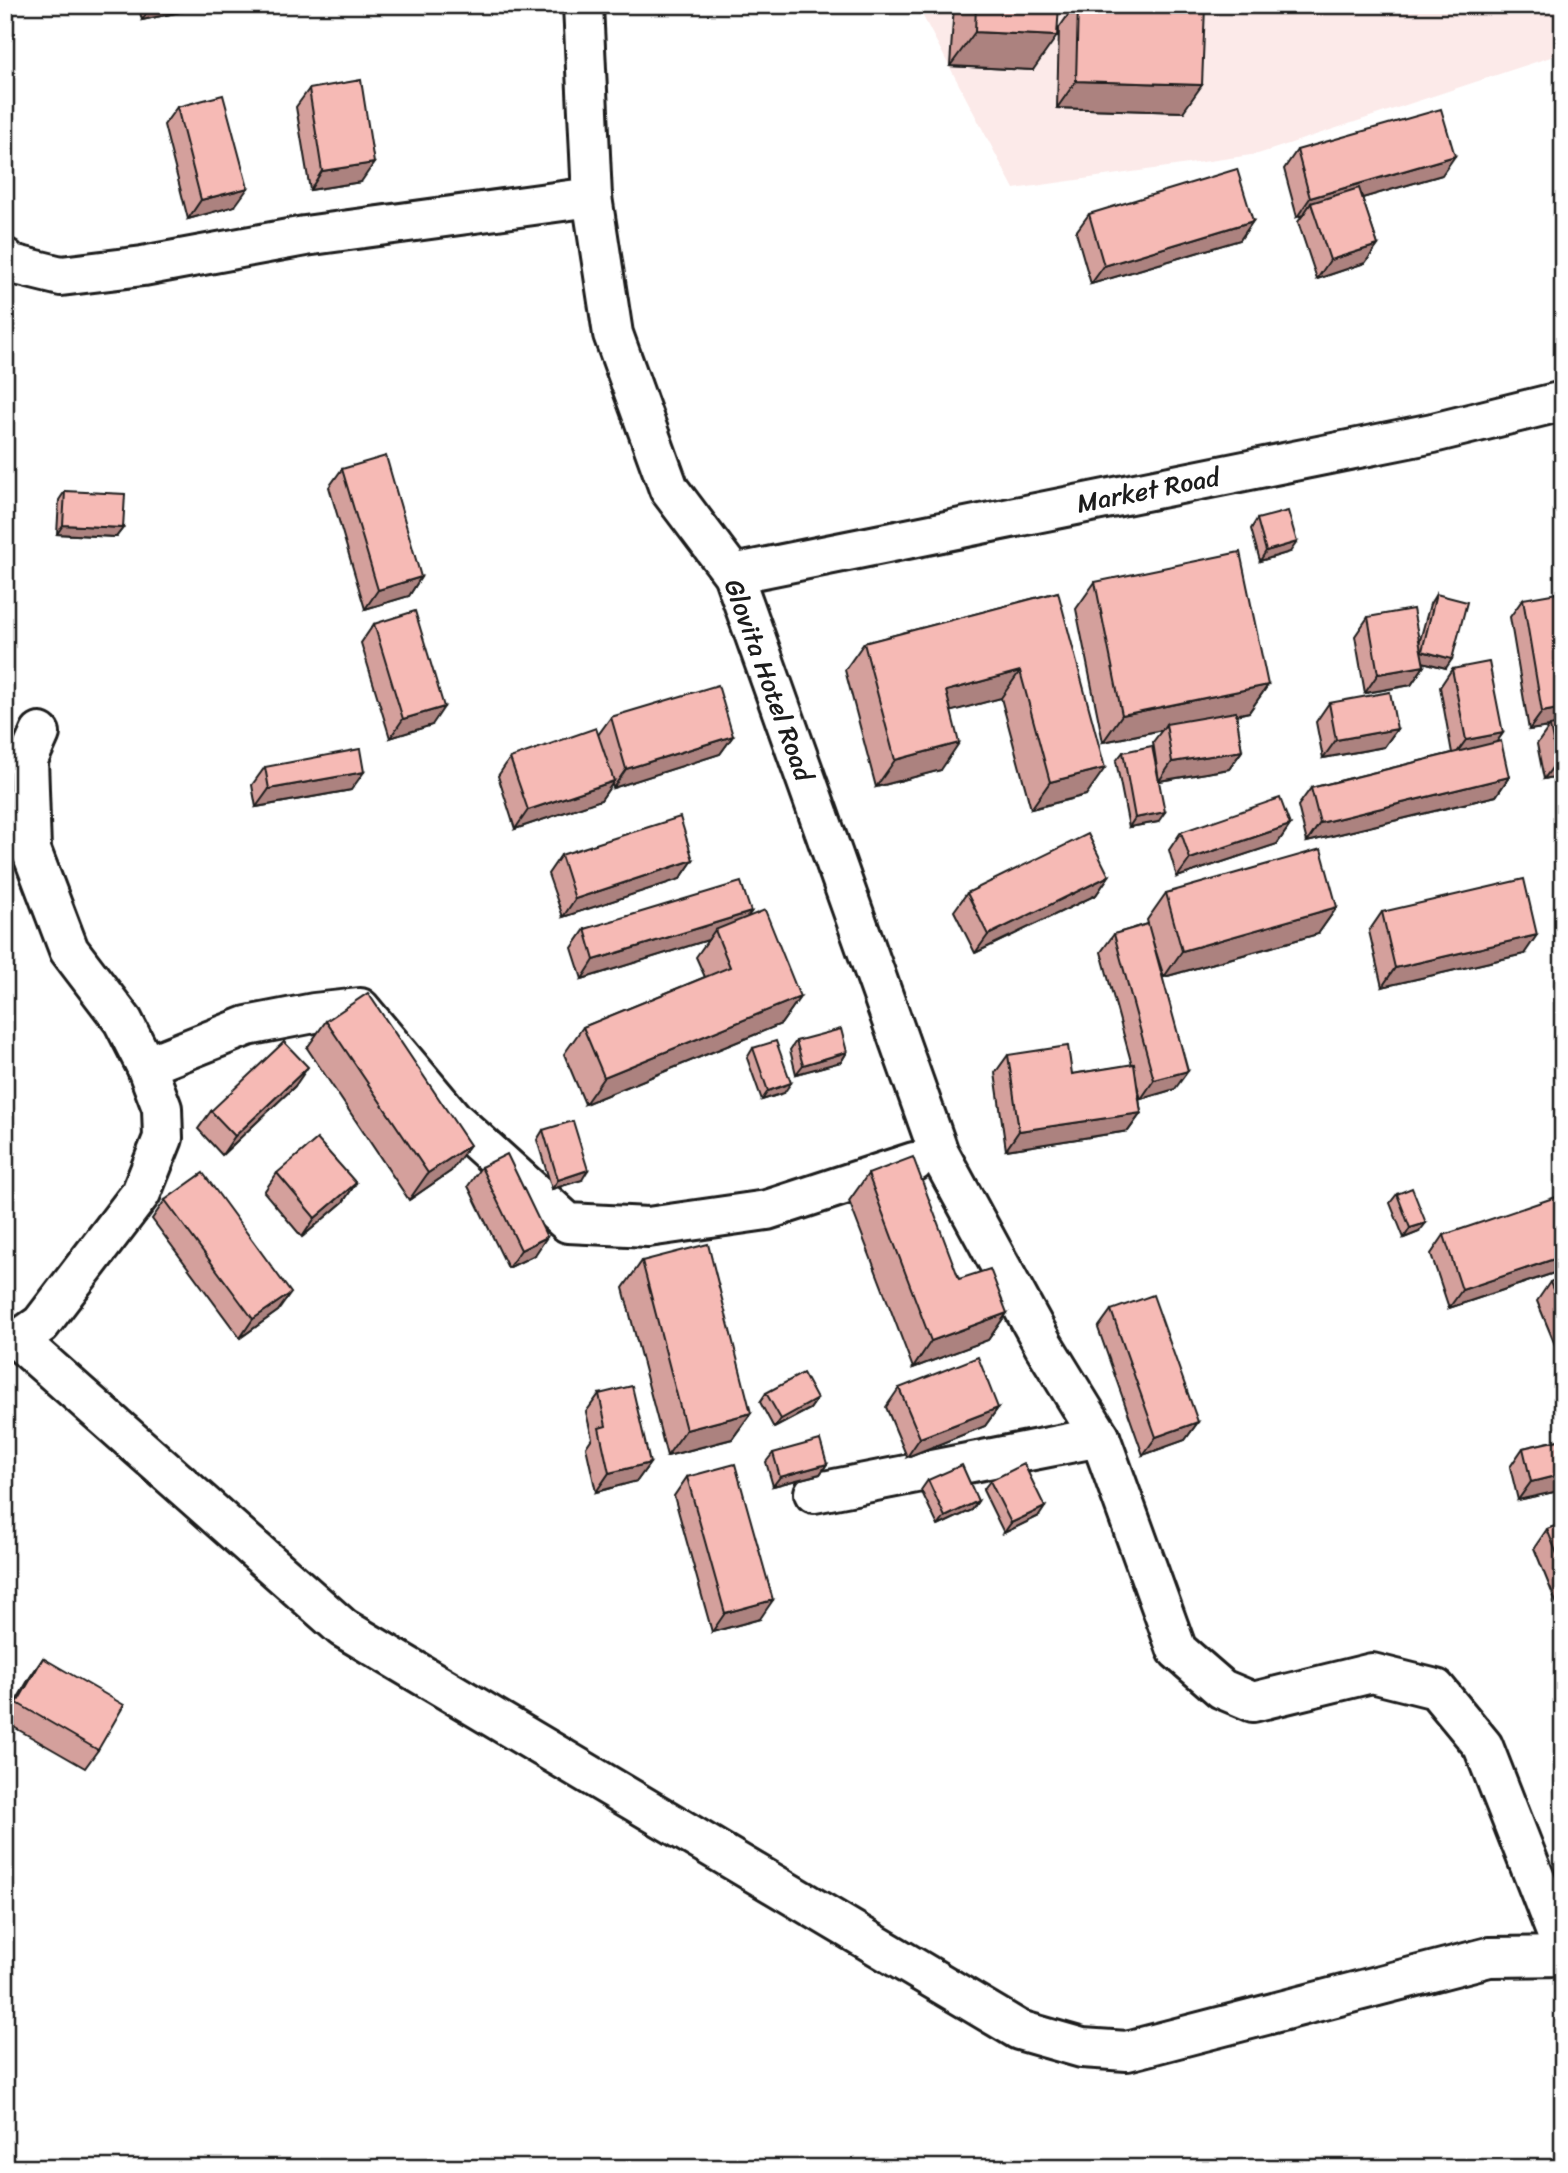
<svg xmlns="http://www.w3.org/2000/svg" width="1568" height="2173" viewBox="0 0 1568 2173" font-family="Sriracha,sans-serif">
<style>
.built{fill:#fceae9}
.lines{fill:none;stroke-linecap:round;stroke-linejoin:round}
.street-casing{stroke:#1c1c1c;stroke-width:44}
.street{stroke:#fff;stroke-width:38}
.wall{fill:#d4a09c;stroke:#1c1c1c;stroke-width:2}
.shaded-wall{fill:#ac827f;stroke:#1c1c1c;stroke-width:2}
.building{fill:#f6bab5;stroke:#1c1c1c;stroke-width:2}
.labels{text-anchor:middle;stroke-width:5;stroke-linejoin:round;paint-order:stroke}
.street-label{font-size:26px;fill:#1c1c1c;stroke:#fff}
</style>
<rect width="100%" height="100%" fill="#fff"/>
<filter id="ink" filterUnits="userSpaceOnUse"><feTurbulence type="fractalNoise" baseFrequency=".0143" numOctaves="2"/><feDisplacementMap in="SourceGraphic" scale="14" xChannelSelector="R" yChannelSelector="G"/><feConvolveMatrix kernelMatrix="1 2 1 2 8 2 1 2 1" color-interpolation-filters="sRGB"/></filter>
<g filter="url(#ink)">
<!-- built -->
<polygon class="built" points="917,5 1563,5 1563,53 1258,154 1014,189"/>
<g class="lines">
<!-- street casing -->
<g class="street-casing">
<g id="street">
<polyline points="583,5 592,197 613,334 669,489 733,574 939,1153 1044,1346 1100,1437 1177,1650 1222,1689 1253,1702 1372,1673 1436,1689 1483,1746 1563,1950"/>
<polyline points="5,258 8,263 61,276 143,266 305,236 592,197"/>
<polyline points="733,574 1433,433 1563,401"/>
<polyline points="146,1066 247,1026 314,1013 360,1008 453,1119 568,1223 648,1227 767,1210 914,1162"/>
<polyline points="5,1340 18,1340 41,1324 141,1193 163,1138 162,1108 146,1066 123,1021 69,950 31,850 28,760 40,733"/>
<polyline points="18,1340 343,1628 1019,2030 1082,2048 1127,2051 1489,1957 1563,1956"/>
<polyline points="814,1493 1100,1437"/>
</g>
</g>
<!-- street -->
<use href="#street" class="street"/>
</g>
<!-- wall -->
<g class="wall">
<polygon points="138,5 193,5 189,10 142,20"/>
<polygon points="954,5 1059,5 1033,70 950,66"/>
<polygon points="1075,5 1078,5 1183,112 1057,108 1059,28"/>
<polygon points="309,89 361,182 310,190 296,107"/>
<polygon points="177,107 235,206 188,219 164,125"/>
<polygon points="1297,150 1442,175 1362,198 1378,245 1365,263 1317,279 1298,222 1303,215 1297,217 1284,169"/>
<polygon points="1089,214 1253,221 1240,240 1091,284 1076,232"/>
<polygon points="342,469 421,577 409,596 365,609 329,487"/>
<polygon points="65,491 123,528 116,537 57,534 59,500"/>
<polygon points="1257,519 1290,552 1260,561 1251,529"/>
<polygon points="1095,582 1268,685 1249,712 1236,715 1242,751 1229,769 1159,781 1153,742 1162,730 1103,742 1076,609"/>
<polygon points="1058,592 1086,795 1031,809 1001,698 951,711 941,770 876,787 845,670 864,643"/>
<polygon points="1436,594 1446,668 1423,662 1424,666 1411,685 1365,693 1355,636 1368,617 1419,644 1430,604"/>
<polygon points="1523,599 1563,775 1544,779 1537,744 1549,727 1529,730 1510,617"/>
<polygon points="374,624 432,725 390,738 361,643"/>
<polygon points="1452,669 1503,733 1496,743 1509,777 1496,796 1307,842 1298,806 1311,788 1452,753 1440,687"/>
<polygon points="1329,703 1397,729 1384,747 1323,758 1316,722"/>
<polygon points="611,717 733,736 720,754 613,788 612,784 601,800 515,829 498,776 510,758 598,735"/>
<polygon points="1123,752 1158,822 1129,827 1116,761"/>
<polygon points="265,767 351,790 256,807 252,785"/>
<polygon points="1290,825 1277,844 1177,877 1169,850 1181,832"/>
<polygon points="561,855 693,860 680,879 563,917 548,874"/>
<polygon points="1109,876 1096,895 975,953 954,911 967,893"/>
<polygon points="1166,893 1337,907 1318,934 1164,977 1150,933 1175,1089 1141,1099 1137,1085 1141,1113 1128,1131 1006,1150 995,1073 1008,1055 1072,1074 1132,1065 1101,952 1114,934 1148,924 1147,920"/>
<polygon points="751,912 747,917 800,997 781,1024 585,1104 564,1054 583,1027 705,977 696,957 708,940 582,979 572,948 585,929"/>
<polygon points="1382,912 1524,954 1382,987 1369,931"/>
<polygon points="326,1021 451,1171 409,1200 307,1048"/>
<polygon points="796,1041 847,1052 841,1062 796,1074 790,1050"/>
<polygon points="753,1048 784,1093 762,1100 747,1058"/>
<polygon points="295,1086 222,1155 198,1129 211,1111"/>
<polygon points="543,1130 582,1180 552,1189 537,1140"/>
<polygon points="481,1167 535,1255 508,1268 468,1186"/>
<polygon points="277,1173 356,1183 343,1202 302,1237 264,1192"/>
<polygon points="868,1174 959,1279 1007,1313 988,1340 913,1368 849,1201"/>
<polygon points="1397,1194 1419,1232 1404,1238 1390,1203"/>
<polygon points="1563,1197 1563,1270 1449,1308 1431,1254 1444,1235"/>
<polygon points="165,1200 278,1311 240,1338 152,1219"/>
<polygon points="642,1261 751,1413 732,1439 667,1456 623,1288"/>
<polygon points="1563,1277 1563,1364 1537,1301 1550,1282"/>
<polygon points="1111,1310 1198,1422 1185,1440 1143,1455 1098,1328"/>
<polygon points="899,1388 998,1408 985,1426 907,1457 886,1407"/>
<polygon points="766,1393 817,1399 810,1409 774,1428 760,1402"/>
<polygon points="599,1394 650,1463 637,1481 596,1492 586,1447 592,1438 586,1412"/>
<polygon points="1563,1439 1563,1490 1518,1500 1510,1467 1523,1448"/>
<polygon points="773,1453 827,1464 820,1474 773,1486 766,1462"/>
<polygon points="687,1477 760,1619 712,1632 674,1496"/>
<polygon points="928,1480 978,1501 972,1510 938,1526 921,1490"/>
<polygon points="990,1481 1039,1516 1004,1533 983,1490"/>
<polygon points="1563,1523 1563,1611 1560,1612 1534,1548 1547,1529"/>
<polygon points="43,1658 98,1750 85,1768 5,1722 5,1720 30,1677"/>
</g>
<!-- shaded-wall -->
<g class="shaded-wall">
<polygon points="152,5 193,5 189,10 142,20"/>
<polygon points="975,32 1057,36 1033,70 950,66"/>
<polygon points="1076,81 1202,85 1183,112 1057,108"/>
<polygon points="1455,156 1442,175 1314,212 1311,203 1303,215 1297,217 1310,198"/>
<polygon points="374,163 361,182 310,190 322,171"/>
<polygon points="248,188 235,206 188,219 201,200"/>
<polygon points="1253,221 1240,240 1091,284 1104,266"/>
<polygon points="1378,245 1365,263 1317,279 1330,260"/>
<polygon points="63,525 123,528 116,537 57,534"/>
<polygon points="1297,542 1290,552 1260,561 1266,551"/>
<polygon points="421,577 409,596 365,609 378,590"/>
<polygon points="1422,651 1452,659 1446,668 1415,660"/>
<polygon points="1424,666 1411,685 1365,693 1378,674"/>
<polygon points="1020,671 1001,698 927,718 946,691"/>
<polygon points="1268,685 1249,712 1167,729 1166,724 1162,730 1103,742 1122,715"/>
<polygon points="444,707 432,725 390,738 403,719"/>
<polygon points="1563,708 1563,725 1529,730 1542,712"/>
<polygon points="1397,729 1384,747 1323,758 1336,740"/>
<polygon points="1503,733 1490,751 1453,758 1466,740"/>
<polygon points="733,736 720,754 613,788 626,769"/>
<polygon points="959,743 941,770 876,787 895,760"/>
<polygon points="1242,751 1229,769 1159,781 1172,762"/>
<polygon points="1563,760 1563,775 1544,779 1557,761"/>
<polygon points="1105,768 1086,795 1031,809 1050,782"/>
<polygon points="364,772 351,790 256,807 269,789"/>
<polygon points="1509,777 1496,796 1307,842 1320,823"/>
<polygon points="614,781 601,800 515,829 528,810"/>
<polygon points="1165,812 1158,822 1129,827 1135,818"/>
<polygon points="1290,825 1277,844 1177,877 1190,859"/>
<polygon points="693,860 680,879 563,917 575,899"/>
<polygon points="1109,876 1096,895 975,953 988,935"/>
<polygon points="1337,907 1318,934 1164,977 1182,951"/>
<polygon points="751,912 738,931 715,930 708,940 582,979 594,960"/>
<polygon points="1537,935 1524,954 1382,987 1395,968"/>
<polygon points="800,997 781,1024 585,1104 604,1077"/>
<polygon points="847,1052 841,1062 796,1074 803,1065"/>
<polygon points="308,1067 295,1086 222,1155 235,1136"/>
<polygon points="1188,1071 1175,1089 1141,1099 1154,1080"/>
<polygon points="791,1083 784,1093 762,1100 768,1091"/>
<polygon points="1141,1113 1128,1131 1006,1150 1019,1131"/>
<polygon points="470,1145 451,1171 409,1200 428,1173"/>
<polygon points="588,1170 582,1180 552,1189 558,1180"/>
<polygon points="356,1183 343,1202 302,1237 315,1218"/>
<polygon points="1426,1223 1419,1232 1404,1238 1410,1228"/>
<polygon points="547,1237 535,1255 508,1268 521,1250"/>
<polygon points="1563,1256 1563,1270 1449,1308 1462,1290"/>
<polygon points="291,1293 278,1311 240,1338 253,1319"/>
<polygon points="1007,1313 988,1340 913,1368 931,1341"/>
<polygon points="817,1399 810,1409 774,1428 781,1419"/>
<polygon points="998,1408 985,1426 907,1457 920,1438"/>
<polygon points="751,1413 732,1439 667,1456 686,1430"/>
<polygon points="1198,1422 1185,1440 1143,1455 1156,1437"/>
<polygon points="650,1463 637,1481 596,1492 609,1473"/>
<polygon points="827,1464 820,1474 773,1486 780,1477"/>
<polygon points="1563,1474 1563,1490 1518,1500 1531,1482"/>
<polygon points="978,1501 972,1510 938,1526 945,1517"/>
<polygon points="1045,1507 1039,1516 1004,1533 1011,1523"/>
<polygon points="773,1600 760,1619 712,1632 725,1613"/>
</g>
<!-- building -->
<g class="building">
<polygon points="976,5 1059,5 1057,36 975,32"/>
<polygon points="1078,5 1205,6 1202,85 1076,81"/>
<polygon points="361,80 374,163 322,171 309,89"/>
<polygon points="223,95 248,188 201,200 177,107"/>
<polygon points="1441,109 1455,156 1310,198 1297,150"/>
<polygon points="1237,169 1253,221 1104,266 1089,214"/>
<polygon points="1359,188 1378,245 1330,260 1311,203"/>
<polygon points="386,456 421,577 378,590 342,469"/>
<polygon points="65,491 125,494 123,528 63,525"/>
<polygon points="1288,511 1297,542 1266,551 1257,519"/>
<polygon points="1240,552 1268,685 1122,715 1095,582"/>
<polygon points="1058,592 1105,768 1050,782 1020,671 946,691 959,743 895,760 864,643"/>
<polygon points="1563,592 1563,708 1542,712 1523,599"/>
<polygon points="1436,594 1467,602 1452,659 1422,651"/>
<polygon points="1413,609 1424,666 1378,674 1368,617"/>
<polygon points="415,611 444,707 403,719 374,624"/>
<polygon points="5,641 10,642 5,673"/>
<polygon points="1489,662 1503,733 1466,740 1452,669"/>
<polygon points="718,685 733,736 626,769 611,717"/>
<polygon points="1390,692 1397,729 1336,740 1329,703"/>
<polygon points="1236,712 1242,751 1172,762 1166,724"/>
<polygon points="1563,723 1563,760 1557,761 1550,726"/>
<polygon points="596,728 614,781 528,810 510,758"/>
<polygon points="1501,741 1509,777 1320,823 1311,788"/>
<polygon points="1152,746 1165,812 1135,818 1123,752"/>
<polygon points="360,749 364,772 269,789 265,767"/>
<polygon points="1280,798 1290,825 1190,859 1181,832"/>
<polygon points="680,817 693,860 575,899 561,855"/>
<polygon points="1088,834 1109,876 988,935 967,893"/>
<polygon points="1321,849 1337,907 1182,951 1166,893"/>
<polygon points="1524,879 1537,935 1395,968 1382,912"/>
<polygon points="741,882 751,912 594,960 585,929"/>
<polygon points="765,910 800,997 604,1077 583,1027 730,967 715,930"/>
<polygon points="1148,924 1188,1071 1154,1080 1114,934"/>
<polygon points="368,993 470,1145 428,1173 326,1021"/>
<polygon points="841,1029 847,1052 803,1065 796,1041"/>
<polygon points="776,1041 791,1083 768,1091 753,1048"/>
<polygon points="284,1042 308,1067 235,1136 211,1111"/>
<polygon points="1068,1046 1072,1074 1134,1064 1141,1113 1019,1131 1008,1055"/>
<polygon points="573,1121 588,1170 558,1180 543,1130"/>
<polygon points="317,1139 356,1183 315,1218 277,1173"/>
<polygon points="507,1154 547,1237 521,1250 481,1167"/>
<polygon points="913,1157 959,1279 990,1269 1007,1313 931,1341 868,1174"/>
<polygon points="203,1173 291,1293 253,1319 165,1200"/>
<polygon points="1412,1188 1426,1223 1410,1228 1397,1194"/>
<polygon points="1562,1195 1563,1256 1462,1290 1444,1235"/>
<polygon points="708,1244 751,1413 686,1430 642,1261"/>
<polygon points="1563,1277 1563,1314 1550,1282"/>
<polygon points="1153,1295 1198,1422 1156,1437 1111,1310"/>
<polygon points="978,1357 998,1408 920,1438 899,1388"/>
<polygon points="803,1373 817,1399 781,1419 766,1393"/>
<polygon points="632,1386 650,1463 609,1473 599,1428 606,1426 599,1394"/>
<polygon points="1563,1439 1563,1474 1531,1482 1523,1448"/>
<polygon points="820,1440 827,1464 780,1477 773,1453"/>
<polygon points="735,1464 773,1600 725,1613 687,1477"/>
<polygon points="1024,1464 1045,1507 1011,1523 990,1481"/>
<polygon points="962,1465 978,1501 945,1517 928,1480"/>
<polygon points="1563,1523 1563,1569 1547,1529"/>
<polygon points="43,1658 124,1705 98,1750 17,1703"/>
</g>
</g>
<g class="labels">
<!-- street labels -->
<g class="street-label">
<text transform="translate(1148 490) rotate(-11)" y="9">Market Road</text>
<text transform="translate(769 680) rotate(70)" y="9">Glovita Hotel Road</text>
</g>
</g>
<!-- margin -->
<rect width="1568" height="2173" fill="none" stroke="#fff" stroke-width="28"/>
<rect x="14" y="14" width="1540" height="2145" fill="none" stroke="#1c1c1c" stroke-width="2.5" filter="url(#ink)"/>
</svg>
